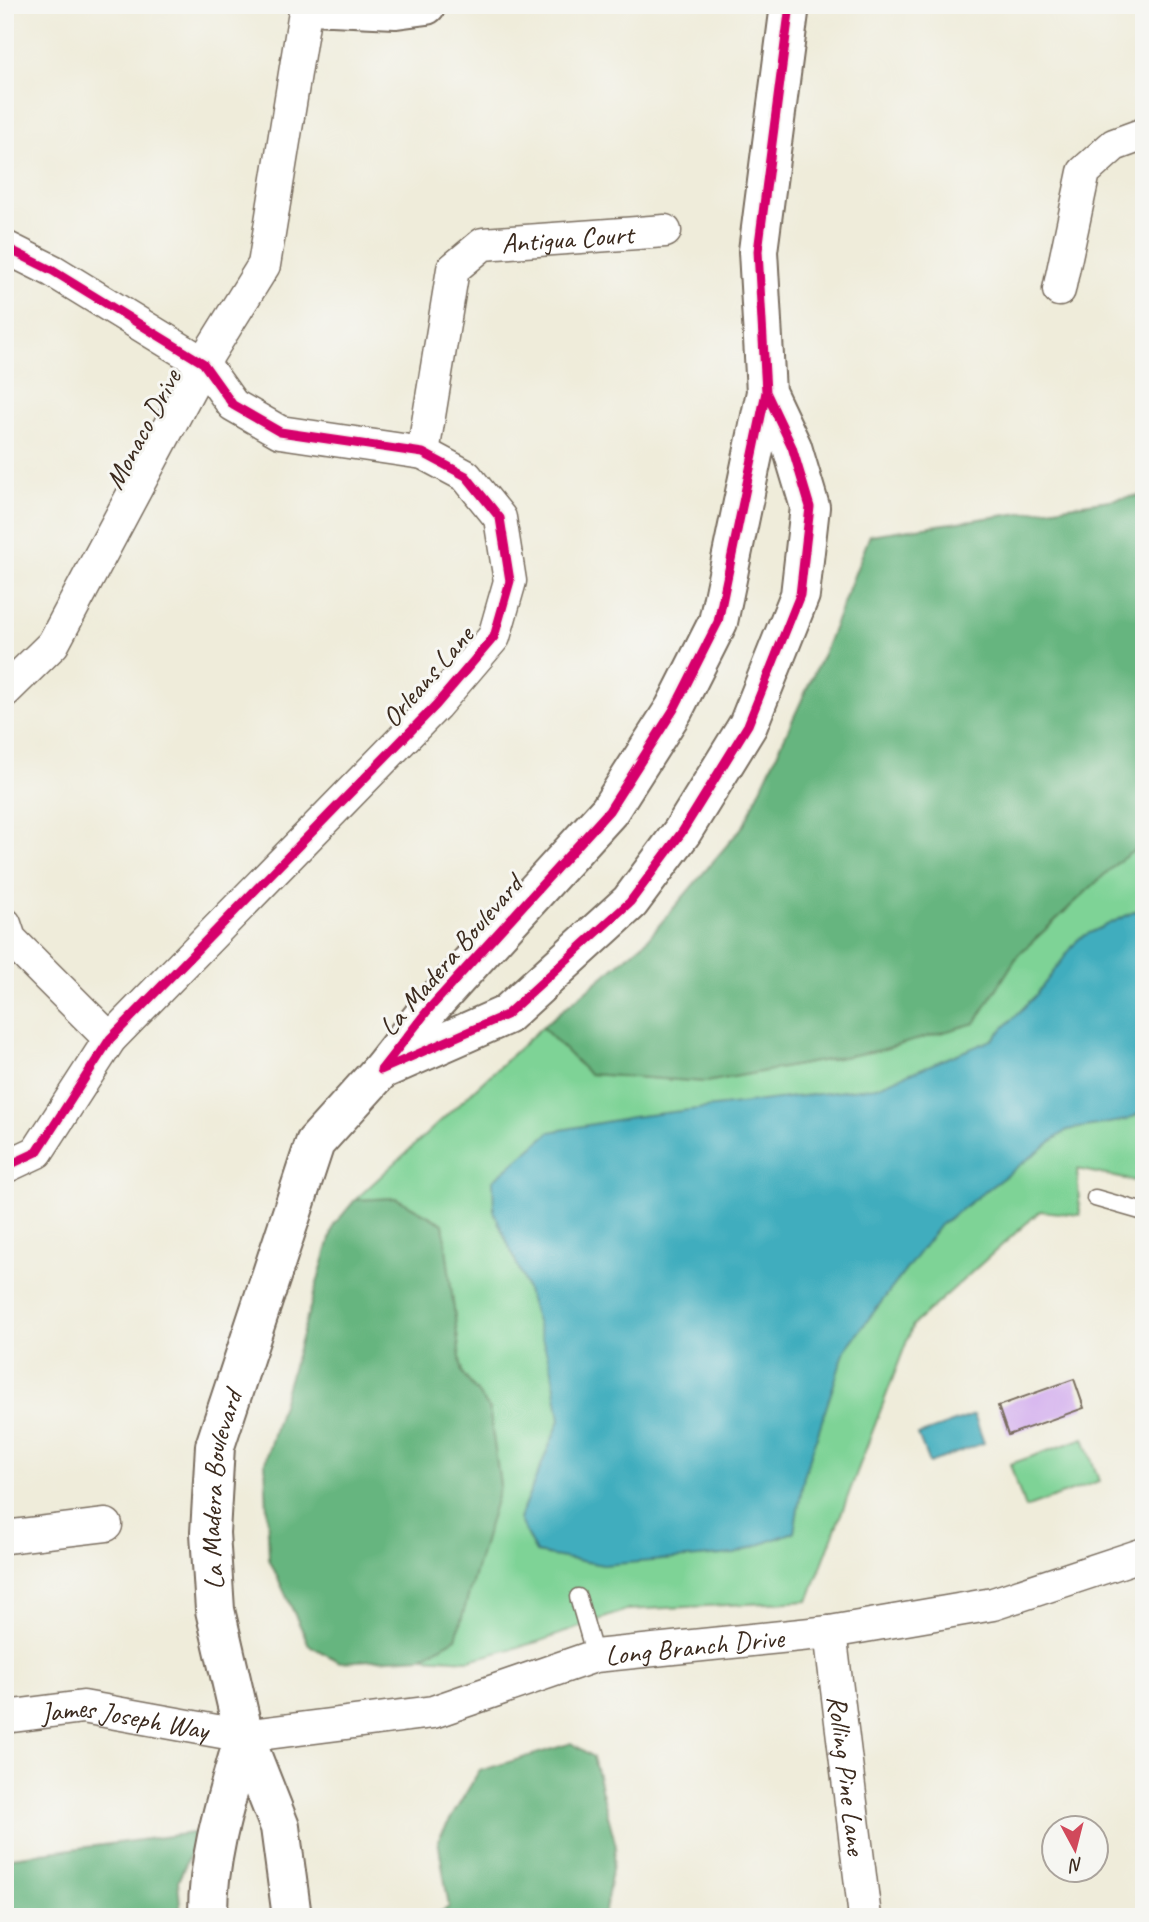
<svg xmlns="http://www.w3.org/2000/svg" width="1149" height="1922" viewBox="0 0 1149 1922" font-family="Caveat,sans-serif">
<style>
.green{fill:#7ed396;stroke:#5c7e5a;stroke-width:2}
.forest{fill:#66b57f;stroke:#50704e;stroke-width:2}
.water{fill:#40adbe;stroke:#3e6c6e;stroke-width:2}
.building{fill:#d0a7ee}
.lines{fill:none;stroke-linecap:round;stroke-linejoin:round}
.service-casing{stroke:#7a6e60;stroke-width:19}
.minor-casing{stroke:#7a6e60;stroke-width:35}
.tertiary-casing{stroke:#7a6e60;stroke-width:42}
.service{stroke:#fff;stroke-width:16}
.minor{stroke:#fff;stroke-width:32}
.tertiary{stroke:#fff;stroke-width:38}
.cycleway-casing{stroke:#f6f6f2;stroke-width:13}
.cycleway{stroke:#d6006c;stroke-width:9}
.labels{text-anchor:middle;stroke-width:6;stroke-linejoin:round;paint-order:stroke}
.street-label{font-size:28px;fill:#3b2a1e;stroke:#f6f6f2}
</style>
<rect width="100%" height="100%" fill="#f6f6f2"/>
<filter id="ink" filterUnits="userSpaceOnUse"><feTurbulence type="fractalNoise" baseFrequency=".0143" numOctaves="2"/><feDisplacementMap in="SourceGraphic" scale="14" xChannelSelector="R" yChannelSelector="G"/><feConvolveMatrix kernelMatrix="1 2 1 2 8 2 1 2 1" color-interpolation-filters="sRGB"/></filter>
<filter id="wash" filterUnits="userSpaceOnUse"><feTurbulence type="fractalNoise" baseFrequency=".00686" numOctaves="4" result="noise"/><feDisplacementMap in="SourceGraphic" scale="28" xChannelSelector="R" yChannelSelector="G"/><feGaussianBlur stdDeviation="1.57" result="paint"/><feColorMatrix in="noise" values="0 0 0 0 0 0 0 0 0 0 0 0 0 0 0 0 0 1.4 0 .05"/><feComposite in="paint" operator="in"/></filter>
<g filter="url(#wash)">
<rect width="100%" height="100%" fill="#efecda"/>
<!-- green -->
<g class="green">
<polygon points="1144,844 1144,1183 1077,1169 1080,1215 1040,1211 913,1325 808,1601 626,1610 541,1641 469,1660 422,1657 456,1638 500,1485 489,1408 462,1373 443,1224 396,1198 355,1200 542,1027 589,1074 706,1082 881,1050 975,1023 1018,955 1119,861"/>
<polygon points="1084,1438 1099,1481 1025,1508 1010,1464"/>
</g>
<!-- forest -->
<g class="forest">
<polygon points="1144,495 1144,844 1119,861 1018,955 975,1023 881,1050 706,1082 589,1074 542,1027 645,942 744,825 823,654 870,535"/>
<polygon points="396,1198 443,1224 462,1373 489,1408 500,1486 456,1638 422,1657 340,1662 309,1645 269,1559 265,1462 334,1225 355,1200"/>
<polygon points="572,1743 593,1757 616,1846 604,1917 432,1917 449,1907 438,1840 479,1771"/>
<polygon points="200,1832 178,1881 181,1917 5,1917 5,1858"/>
</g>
<!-- water -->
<g class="water">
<polygon points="1144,907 1144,1111 1127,1120 1067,1130 940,1225 845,1350 804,1476 794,1532 735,1554 603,1565 536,1553 519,1519 560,1420 552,1370 523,1278 494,1212 493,1180 550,1132 632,1117 876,1087 992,1040 1035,996 1079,938"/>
<polygon points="974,1415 984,1443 929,1463 918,1435"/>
</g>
<g id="blocks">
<!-- building -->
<polygon class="building" points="1074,1379 1084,1408 1008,1435 998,1406"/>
</g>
</g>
<g filter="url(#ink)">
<use href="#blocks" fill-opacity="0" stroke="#7a6e60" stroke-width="2"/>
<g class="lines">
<!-- service casing -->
<g class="service-casing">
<g id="service">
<polyline points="1095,1198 1144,1212"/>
<polyline points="578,1597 595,1656"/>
</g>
</g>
<!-- minor casing -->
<g class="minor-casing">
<g id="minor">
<polyline points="5,247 53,271 203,363 233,405 280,432 423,453 466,476 500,518 510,581 494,637 436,705 110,1039 37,1152 5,1167"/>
<polyline points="1059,290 1084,172 1114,145 1144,134"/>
<path id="s1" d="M423 453 453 269 483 244 665 231"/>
<polyline points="5,691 53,644 203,363 264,265 306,5"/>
<polyline points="5,924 10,939 110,1039"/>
<polyline points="5,1537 106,1525"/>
<path id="s2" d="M830 1632 865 1917"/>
<path id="s3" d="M5 1717 83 1707 244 1736 433 1712 595 1656 830 1632 993 1604 1144 1554"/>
</g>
</g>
<!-- tertiary casing -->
<g class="tertiary-casing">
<g id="tertiary">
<polyline points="311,5 396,9 426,5"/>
<polyline points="766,392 792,447 810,507 800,595 748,725 682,832 630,902 506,1015 381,1070 428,1010 609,811 674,709 718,622 766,392 758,251 790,5"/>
<path d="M208 1917C207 1856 228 1794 244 1736"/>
<path id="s4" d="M292 1917 280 1827 244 1736 215 1610 210 1533 215 1446 315 1143 381 1070"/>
</g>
</g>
<!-- service -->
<use href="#service" class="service"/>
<!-- minor -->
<use href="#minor" class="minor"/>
<!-- tertiary -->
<use href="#tertiary" class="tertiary"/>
<!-- cycleway casing -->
<g class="cycleway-casing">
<g id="cycleway">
<polyline points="5,247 53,271 203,363 233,405 280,432 423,453 466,476 500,518 510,581 494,637 436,705 110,1039 37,1152 5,1167"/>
<polyline points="766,392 792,447 810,507 800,595 748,725 682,832 630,902 506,1015 381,1070 428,1010 609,811 674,709 718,622 766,392 758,251 790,5"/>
</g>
</g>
<!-- cycleway -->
<use href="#cycleway" class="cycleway"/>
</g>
</g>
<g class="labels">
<!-- street labels -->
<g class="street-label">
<text dy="10" stroke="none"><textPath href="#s1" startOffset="310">Antigua Court</textPath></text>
<text transform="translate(142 429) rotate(-62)" y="10">Monaco Drive</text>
<text transform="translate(427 676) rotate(-49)" y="10">Orleans Lane</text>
<text transform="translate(450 955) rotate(-49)" y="10">La Madera Boulevard</text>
<text dy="10" stroke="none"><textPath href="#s4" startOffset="439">La Madera Boulevard</textPath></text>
<text dy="10" stroke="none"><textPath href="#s3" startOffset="704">Long Branch Drive</textPath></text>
<text dy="10" stroke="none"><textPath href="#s3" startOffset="121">James Joseph Way</textPath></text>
<text dy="10" stroke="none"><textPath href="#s2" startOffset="144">Rolling Pine Lane</textPath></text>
</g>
</g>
<!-- margin -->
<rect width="1149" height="1922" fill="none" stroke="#f6f6f2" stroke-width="28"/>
<!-- north arrow -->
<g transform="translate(1075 1849) rotate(173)"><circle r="33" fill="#f6f6f2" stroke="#aba49d" stroke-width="2"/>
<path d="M0-5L12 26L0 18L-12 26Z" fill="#d1495b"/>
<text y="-10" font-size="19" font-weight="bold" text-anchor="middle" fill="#3b2a1e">N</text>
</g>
</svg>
